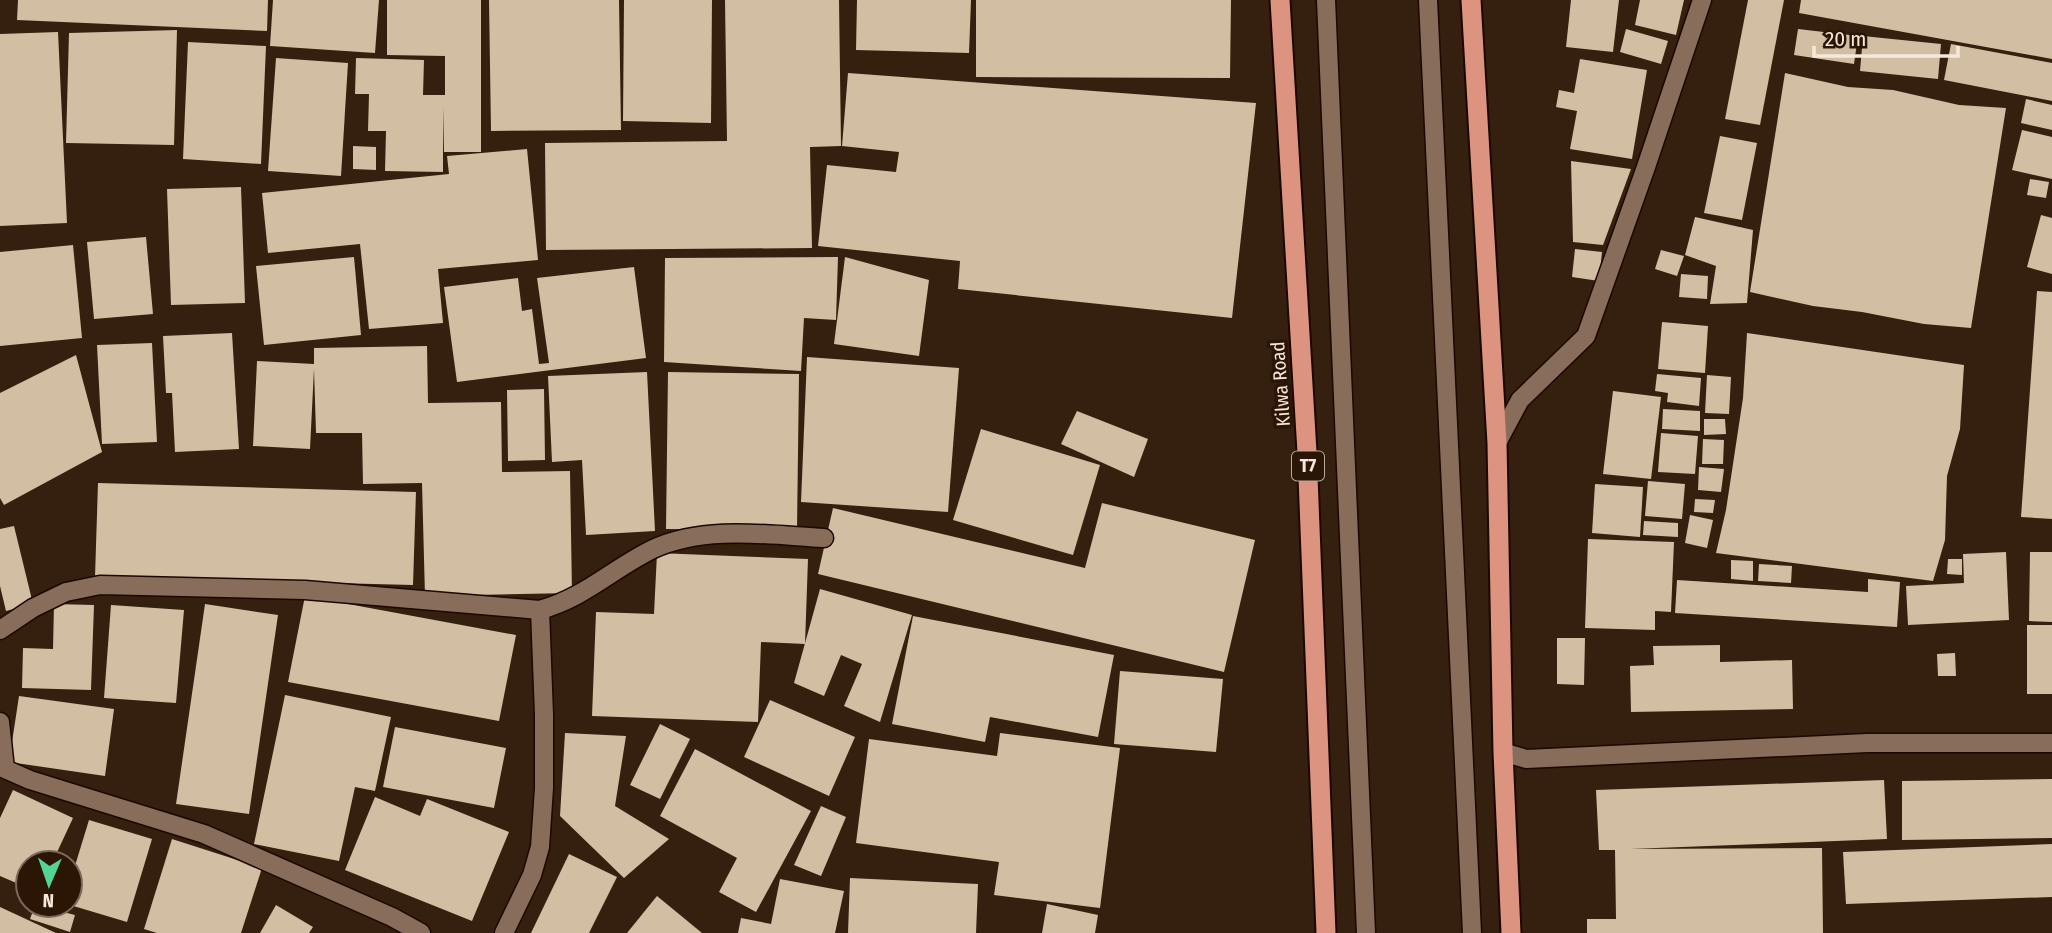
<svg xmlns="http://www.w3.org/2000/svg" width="2052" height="933" viewBox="0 0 2052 933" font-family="'Fira Sans Condensed',sans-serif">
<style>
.building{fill:#d2bea2}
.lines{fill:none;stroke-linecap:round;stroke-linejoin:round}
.service-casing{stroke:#1c0800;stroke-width:21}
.minor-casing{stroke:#1c0800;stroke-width:21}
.trunk-casing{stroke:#1c0800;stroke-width:23}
.service{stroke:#886d5b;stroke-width:18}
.minor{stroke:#886d5b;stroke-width:18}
.trunk{stroke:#dc9480;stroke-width:19}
.labels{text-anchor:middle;stroke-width:7;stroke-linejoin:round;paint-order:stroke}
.shield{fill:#2b1505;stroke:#b9a89c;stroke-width:2}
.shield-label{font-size:18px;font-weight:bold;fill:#f6e7dc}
.street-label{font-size:19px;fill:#f6e7dc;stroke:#2b1505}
</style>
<rect width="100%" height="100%" fill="#351f0e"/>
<!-- building -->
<g class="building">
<polygon points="18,0 268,0 267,31 17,20"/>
<polygon points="273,0 379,0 375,53 270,46"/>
<polygon points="387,0 481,0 481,152 444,152 443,107 443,172 385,171 386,131 368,131 369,94 355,94 356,58 424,60 423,95 445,95 445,56 387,55"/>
<polygon points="489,0 619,0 621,130 491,131"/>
<polygon points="624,0 712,0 711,123 623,121"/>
<polygon points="725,0 839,0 841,146 810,147 812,248 546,250 545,143 727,141"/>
<polygon points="857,0 971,0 969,53 856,50"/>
<polygon points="976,0 1231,0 1230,78 976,77"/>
<polygon points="1571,0 1619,0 1613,52 1566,47"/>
<polygon points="1640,0 1684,0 1676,35 1635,25"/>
<polygon points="1748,0 1784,0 1760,125 1725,119"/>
<polygon points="1801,0 2052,0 2052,59 1799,13"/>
<polygon points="1626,29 1668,41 1661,64 1620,52"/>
<polygon points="1798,29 1858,36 1854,64 1794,55"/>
<polygon points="177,30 174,145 66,143 69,33"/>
<polygon points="58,32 67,223 0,226 0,34"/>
<polygon points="1863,36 1941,44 1938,79 1860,71"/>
<polygon points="188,42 266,46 261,164 183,159"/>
<polygon points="1951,44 2052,63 2052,101 1944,80"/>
<polygon points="276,58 348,63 341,176 268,171"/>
<polygon points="1580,59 1647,70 1632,159 1570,149 1577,111 1556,107 1559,90 1574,93"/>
<polygon points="848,73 1256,103 1232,318 958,289 960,261 818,246 827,165 896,172 899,152 842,146"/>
<polygon points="1785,73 1848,87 1893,90 1959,105 2006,108 1971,328 1924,324 1862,312 1813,306 1750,292"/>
<polygon points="2026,99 2052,105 2052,130 2021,123"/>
<polygon points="2022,130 2052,137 2052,179 2012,170"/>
<polygon points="1720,136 1757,143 1742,220 1704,213"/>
<polygon points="353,146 376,147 376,170 353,169"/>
<polygon points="527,149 538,260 438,269 443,323 369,329 360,244 268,253 262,193 449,174 447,156"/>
<polygon points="1571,161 1631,169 1603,245 1573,242"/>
<polygon points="2030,179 2049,182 2046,198 2027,195"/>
<polygon points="241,187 245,303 171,305 167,189"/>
<polygon points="2041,215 2052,218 2052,274 2027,267"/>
<polygon points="1695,217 1753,230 1747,303 1710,304 1716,266 1685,255"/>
<polygon points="146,237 153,314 94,319 87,242"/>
<polygon points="73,245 82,338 0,346 0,252"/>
<polygon points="1575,249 1602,252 1599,281 1572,277"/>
<polygon points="1661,250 1684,256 1677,276 1655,269"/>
<polygon points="354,257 361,335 264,345 256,266"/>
<polygon points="838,257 836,320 804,318 801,371 664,362 665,258"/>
<polygon points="845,257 929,280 919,356 834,344"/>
<polygon points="634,267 646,358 457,382 444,287 518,278 522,311 532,309 539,364 549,363 537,278"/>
<polygon points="1681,274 1708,276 1707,299 1679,297"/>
<polygon points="2037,291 2052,292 2052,519 2021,517"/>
<polygon points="1662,322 1708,326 1705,373 1658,369"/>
<polygon points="232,333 239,449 175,452 172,393 166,393 163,336"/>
<polygon points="1747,333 1964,365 1960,429 1947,476 1945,540 1933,581 1716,553 1726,510 1743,398"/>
<polygon points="152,343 157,442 102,444 97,345"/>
<polygon points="427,346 428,403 501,402 502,472 570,471 572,593 425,596 422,483 363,484 362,433 316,433 314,369 310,449 253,446 257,361 314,364 314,348"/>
<polygon points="76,355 102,452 4,505 0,498 0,393"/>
<polygon points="807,357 959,368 948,512 801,502"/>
<polygon points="647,372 655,531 586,535 582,460 552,462 548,376"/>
<polygon points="668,372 799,374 797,530 666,529"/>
<polygon points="1657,374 1701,378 1699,406 1667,402 1668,393 1655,391"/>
<polygon points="1707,375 1731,377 1729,414 1705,413"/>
<polygon points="544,389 545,460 508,461 507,390"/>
<polygon points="1613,391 1661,397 1651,479 1603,474"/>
<polygon points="1663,409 1700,411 1700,431 1662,429"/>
<polygon points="1077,411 1148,439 1134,477 1061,444"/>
<polygon points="1704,419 1725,419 1726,434 1704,435"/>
<polygon points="981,429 1100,465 1073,555 953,520"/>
<polygon points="1661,433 1698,436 1695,474 1658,472"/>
<polygon points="1703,439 1724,440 1723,464 1702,464"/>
<polygon points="1699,467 1724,469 1721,492 1698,490"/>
<polygon points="1648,481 1685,484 1682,519 1645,516"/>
<polygon points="98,483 416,492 413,585 95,577"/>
<polygon points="1595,484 1643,487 1640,537 1592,533"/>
<polygon points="1695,499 1715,500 1713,513 1694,512"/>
<polygon points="1102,503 1255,540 1224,672 818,574 833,508 1085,568"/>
<polygon points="1690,515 1713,520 1707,548 1685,543"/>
<polygon points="1644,521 1678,523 1678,537 1643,535"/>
<polygon points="14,526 33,604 6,611 0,586 0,529"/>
<polygon points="1588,539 1674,542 1671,612 1655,611 1655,630 1585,628"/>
<polygon points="2006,552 2009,620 1908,625 1906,586 1964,583 1963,554"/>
<polygon points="2030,552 2052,552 2052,622 2029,621"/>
<polygon points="657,553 808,559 805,644 761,642 758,722 592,716 596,612 654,614"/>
<polygon points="1948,559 1962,559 1962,575 1947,574"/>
<polygon points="1731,560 1753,561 1753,581 1731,579"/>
<polygon points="1759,564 1792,566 1791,583 1758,581"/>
<polygon points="1868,579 1900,582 1897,627 1675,613 1677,580 1868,592"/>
<polygon points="820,589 912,615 880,722 844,706 862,664 841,655 824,696 794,683"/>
<polygon points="305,596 516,635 499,721 288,682"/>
<polygon points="54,604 94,605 91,690 22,688 23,648 53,649"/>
<polygon points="205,604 278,615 249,814 176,804"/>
<polygon points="111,605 184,610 176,703 104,698"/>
<polygon points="913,616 1114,655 1098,737 990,717 985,742 892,724"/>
<rect x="2027" y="625" width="25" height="69"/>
<polygon points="1557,638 1585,638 1584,685 1557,684"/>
<polygon points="1720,645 1720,662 1792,660 1793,709 1631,712 1630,666 1654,665 1653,646"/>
<polygon points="1955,653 1956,676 1938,676 1937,654"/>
<polygon points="1120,671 1223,679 1216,752 1114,744"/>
<polygon points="285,695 391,717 375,791 355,787 339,861 254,844"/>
<polygon points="19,696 114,709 105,776 9,762"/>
<polygon points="770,700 855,737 829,796 744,757"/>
<polygon points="660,724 690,739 660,799 630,785"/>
<polygon points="395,727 506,748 494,808 383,787"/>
<polygon points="565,733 626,736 615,806 669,839 624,878 560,816"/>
<polygon points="1000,733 1120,748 1100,908 994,895 999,862 856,843 869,739 997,756"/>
<polygon points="695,749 811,811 756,912 719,892 737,858 660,816"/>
<polygon points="2052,779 2052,838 1902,840 1902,781"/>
<polygon points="1884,780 1887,839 1630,849 1822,848 1823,933 1587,933 1587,919 1616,919 1615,850 1599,850 1596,790"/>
<polygon points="13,790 73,818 52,863 28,863 28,888 0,876 0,818"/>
<polygon points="375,797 420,816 427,799 509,832 472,921 345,870"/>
<polygon points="821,806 846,817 821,876 794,865"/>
<polygon points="89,820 152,839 127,922 70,905 70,882"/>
<polygon points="172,839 262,868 241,933 157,933 144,929"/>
<polygon points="2052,844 2052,897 1846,904 1843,852"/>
<polygon points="569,854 617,877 589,933 531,933"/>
<polygon points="850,878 978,884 976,933 848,933"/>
<polygon points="780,879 844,891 835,933 738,933 741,918 771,924"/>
<polygon points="657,896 702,933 627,933"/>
<polygon points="1047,904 1098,915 1095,933 1042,933"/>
<polygon points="35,905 75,915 70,932 30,919"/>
<polygon points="276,905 313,927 309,933 260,933"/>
<polygon points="0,907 56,933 0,933"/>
</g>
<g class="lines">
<!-- service casing -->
<g class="service-casing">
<g id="service">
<polyline points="1326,0 1366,933"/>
<polyline points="1428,0 1472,933"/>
<polyline points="1497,443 1520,400 1586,336 1646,167 1702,0"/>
<polyline points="1503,752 1526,759 1867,743 2052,743"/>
</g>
</g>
<!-- minor casing -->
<g class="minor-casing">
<g id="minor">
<path d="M0 630 33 608 66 592 100 585 305 590 540 610C586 597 612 569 653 549 705 525 769 535 824 538"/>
<polyline points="0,722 5,769 30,780 204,834 392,917 421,933"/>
<polyline points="504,933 532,875 540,847 544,788 544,715 540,610"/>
</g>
</g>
<!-- trunk casing -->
<g class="trunk-casing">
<g id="trunk">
<polyline points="1280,0 1307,452 1326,933"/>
<polyline points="1471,0 1497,443 1503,752 1511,933"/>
</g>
</g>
<!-- service -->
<use href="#service" class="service"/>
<!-- minor -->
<use href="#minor" class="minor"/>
<!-- trunk -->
<use href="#trunk" class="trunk"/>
</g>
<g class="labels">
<!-- shield labels -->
<rect class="shield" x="1292" y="451.5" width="32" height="29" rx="5"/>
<g class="shield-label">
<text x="1308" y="472">T7</text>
</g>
<!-- street labels -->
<g class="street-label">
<text transform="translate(1280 384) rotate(-94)" y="7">Kilwa Road</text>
</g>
</g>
<!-- north arrow -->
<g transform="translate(49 884) rotate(182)"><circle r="33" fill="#2b1505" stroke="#7c695b" stroke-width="2"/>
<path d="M0-5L12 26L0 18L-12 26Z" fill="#54d395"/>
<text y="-10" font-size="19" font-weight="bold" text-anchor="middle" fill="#f6e7dc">N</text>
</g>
<!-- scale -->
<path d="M1814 46v10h144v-10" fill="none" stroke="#f6e7dc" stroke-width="3.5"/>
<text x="1825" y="46" font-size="21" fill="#f6e7dc" stroke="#2b1505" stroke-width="5" paint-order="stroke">20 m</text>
</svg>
